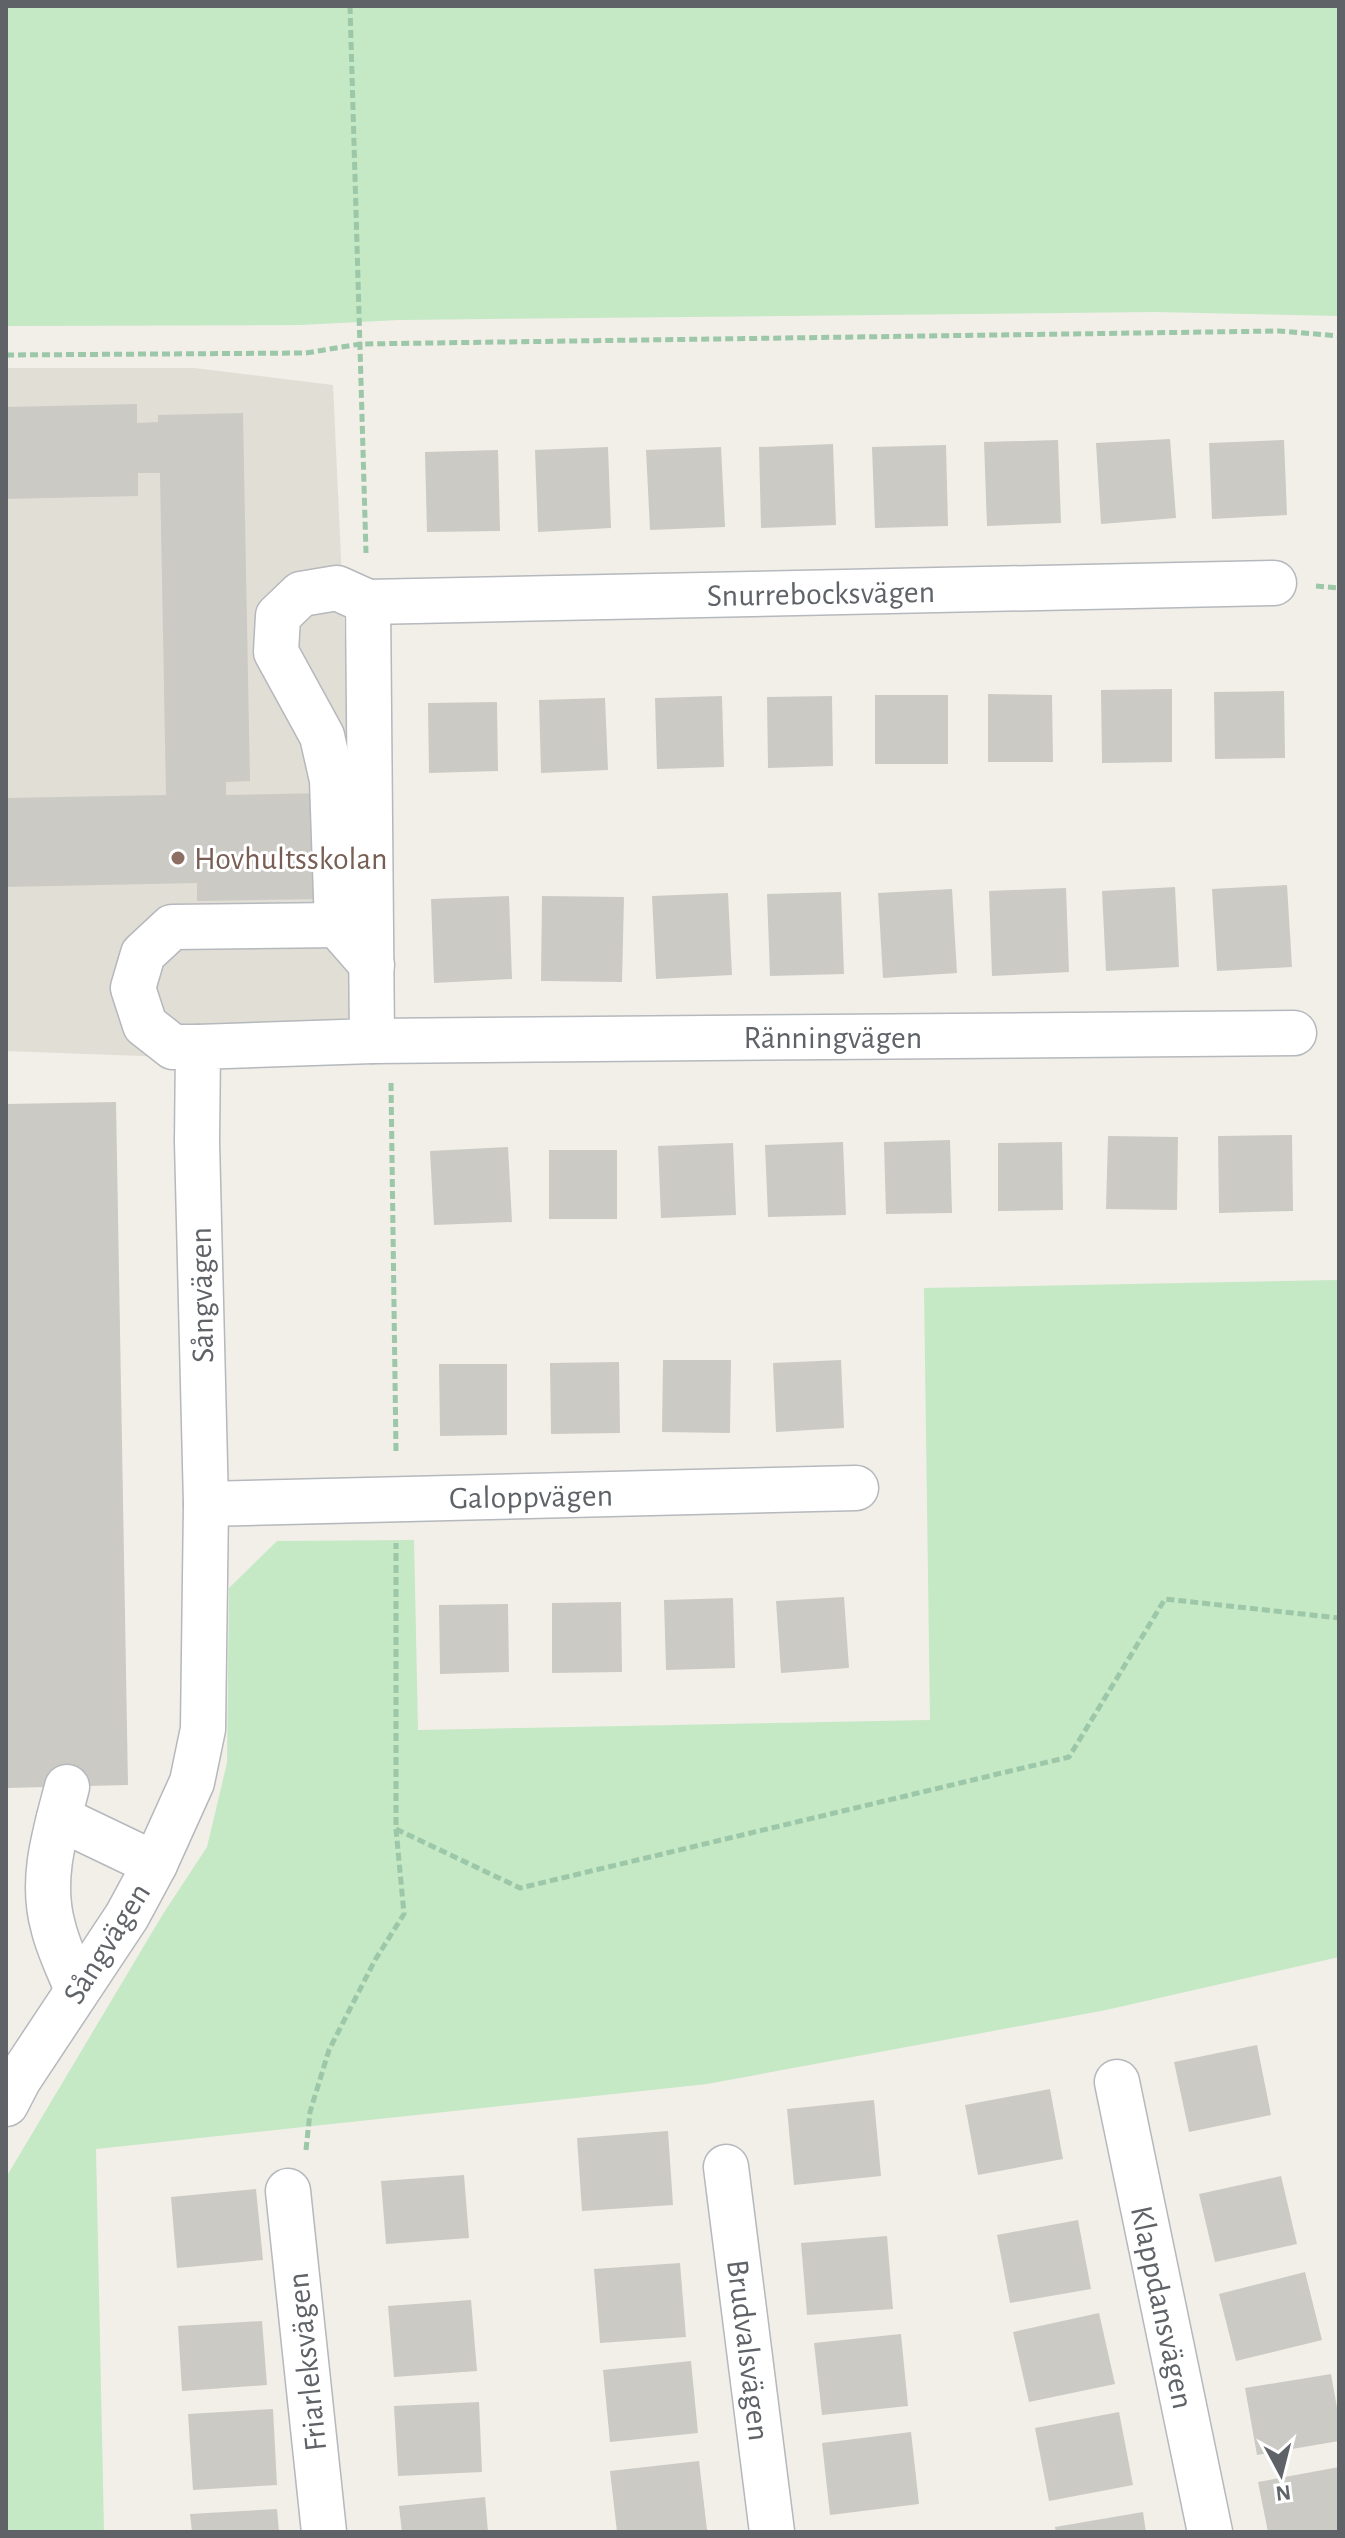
<svg xmlns="http://www.w3.org/2000/svg" width="1345" height="2538" viewBox="0 0 1345 2538" font-family="'Alegreya Sans',sans-serif">
<style>
.education{fill:#e1ded6}
.green{fill:#c5e8c5}
.building{fill:#cccac5}
.lines{fill:none;stroke-linecap:round;stroke-linejoin:round}
.minor-casing{stroke:#b5b8bc;stroke-width:47}
.path{stroke:#9cc7a9;stroke-width:5;stroke-dasharray:8 4;stroke-linecap:butt}
.minor{stroke:#fff;stroke-width:44}
.education-dot{fill:#8d6e63;stroke:#fff;stroke-width:3}
.labels{text-anchor:middle;stroke-width:6;stroke-linejoin:round;paint-order:stroke}
.street-label{font-size:32px;fill:#5f6368;stroke:#fff}
.education-label{font-size:32px;fill:#785e54;stroke:#fff;text-anchor:start}
</style>
<rect width="100%" height="100%" fill="#f1efe8"/>
<!-- education -->
<polygon class="education" points="6,368 194,368 333,385 346,666 355,1064 6,1051"/>
<!-- green -->
<g class="green">
<polygon points="6,6 1339,6 1339,316 1155,312 399,320 300,325 6,326"/>
<polygon points="1339,1280 1339,1957 1106,2010 707,2084 96,2149 104,2532 6,2532 6,2188 8,2174 163,1914 207,1847 227,1763 229,1588 277,1541 414,1540 418,1730 930,1720 924,1288"/>
</g>
<!-- building -->
<g class="building">
<polygon points="137,404 137,423 158,422 158,415 243,413 250,781 226,782 226,795 323,793 325,899 197,901 197,883 6,887 6,798 166,795 160,473 138,473 138,496 6,499 6,407"/>
<polygon points="1170,439 1176,518 1101,524 1096,443"/>
<polygon points="1058,440 1061,523 987,526 984,442"/>
<polygon points="1284,440 1287,515 1212,519 1209,443"/>
<polygon points="833,444 836,525 761,528 759,447"/>
<polygon points="946,445 948,526 875,528 872,447"/>
<polygon points="608,447 611,528 538,532 535,450"/>
<polygon points="721,447 725,527 650,530 646,450"/>
<polygon points="498,450 500,531 427,532 425,452"/>
<polygon points="1172,689 1172,762 1102,763 1101,690"/>
<polygon points="1284,691 1285,758 1215,759 1214,692"/>
<polygon points="988,694 1052,695 1053,762 988,762"/>
<rect x="875" y="695" width="73" height="69"/>
<polygon points="722,696 724,767 657,769 655,698"/>
<polygon points="832,696 833,766 768,768 767,697"/>
<polygon points="605,698 608,770 541,773 539,700"/>
<polygon points="497,702 498,771 429,773 428,703"/>
<polygon points="1287,885 1292,967 1217,971 1212,889"/>
<polygon points="1175,887 1179,967 1106,971 1102,891"/>
<polygon points="1066,888 1069,972 992,976 989,891"/>
<polygon points="952,889 957,973 883,978 878,893"/>
<polygon points="841,892 844,974 770,976 767,894"/>
<polygon points="728,893 732,975 656,979 652,896"/>
<polygon points="509,896 512,979 434,983 431,899"/>
<polygon points="542,896 624,897 622,982 541,981"/>
<polygon points="116,1102 128,1785 6,1788 6,1104"/>
<polygon points="1292,1135 1293,1211 1219,1213 1218,1136"/>
<polygon points="1108,1136 1178,1137 1177,1210 1106,1209"/>
<polygon points="950,1140 952,1213 886,1214 884,1142"/>
<polygon points="843,1142 846,1215 768,1217 765,1145"/>
<polygon points="1062,1142 1063,1210 998,1211 998,1143"/>
<polygon points="733,1143 736,1215 661,1218 658,1146"/>
<polygon points="508,1147 512,1222 434,1225 430,1151"/>
<rect x="549" y="1150" width="68" height="69"/>
<polygon points="663,1360 731,1360 730,1433 662,1432"/>
<polygon points="841,1360 844,1428 776,1432 773,1363"/>
<polygon points="619,1362 620,1433 551,1434 550,1363"/>
<polygon points="439,1364 507,1364 507,1435 440,1436"/>
<polygon points="844,1597 849,1668 781,1673 776,1601"/>
<polygon points="733,1598 735,1668 666,1670 664,1600"/>
<polygon points="621,1602 622,1672 552,1673 552,1603"/>
<polygon points="508,1604 509,1672 440,1674 439,1605"/>
<polygon points="1257,2045 1271,2115 1189,2132 1174,2062"/>
<polygon points="1050,2089 1063,2159 978,2175 965,2105"/>
<polygon points="874,2100 881,2176 794,2185 787,2109"/>
<polygon points="668,2131 673,2205 582,2211 577,2138"/>
<polygon points="464,2175 469,2238 386,2244 381,2181"/>
<polygon points="1281,2176 1297,2244 1215,2262 1199,2194"/>
<polygon points="256,2189 263,2260 177,2268 171,2197"/>
<polygon points="1078,2220 1091,2289 1010,2303 997,2235"/>
<polygon points="887,2236 893,2309 807,2315 801,2243"/>
<polygon points="680,2263 686,2337 600,2343 594,2269"/>
<polygon points="1305,2272 1322,2340 1236,2361 1219,2294"/>
<polygon points="471,2300 477,2371 394,2377 388,2306"/>
<polygon points="1099,2313 1115,2384 1029,2402 1013,2332"/>
<polygon points="262,2321 267,2385 182,2391 178,2326"/>
<polygon points="901,2334 908,2406 822,2415 814,2343"/>
<polygon points="691,2361 698,2433 610,2442 603,2370"/>
<polygon points="1331,2374 1339,2419 1339,2441 1257,2455 1245,2388"/>
<polygon points="479,2402 482,2472 398,2476 394,2406"/>
<polygon points="273,2409 277,2485 193,2490 188,2414"/>
<polygon points="1119,2412 1133,2485 1049,2501 1035,2428"/>
<polygon points="911,2432 919,2504 830,2515 822,2443"/>
<polygon points="699,2461 707,2530 617,2532 610,2471"/>
<polygon points="1339,2467 1339,2532 1268,2532 1258,2482"/>
<polygon points="485,2497 488,2532 402,2532 399,2506"/>
<polygon points="277,2509 279,2532 192,2532 190,2514"/>
<polygon points="1143,2512 1146,2532 1056,2532 1055,2527"/>
</g>
<g class="lines">
<!-- minor casing -->
<g class="minor-casing">
<g id="minor">
<polyline points="372,965 337,925 332,780 322,736 276,652 278,616 301,594 337,588 368,602 1274,583"/>
<polyline points="372,1041 1294,1033"/>
<polyline points="198,1047 173,1047 145,1025 133,988 143,954 172,927 337,925"/>
<polyline points="206,1504 856,1488"/>
<path d="M67 1787C55 1833 40 1879 53 1926 58 1948 69 1969 77 1990"/>
<polyline points="59,1818 155,1864"/>
<polyline points="1117,2082 1210,2532"/>
<polyline points="6,2104 19,2079 127,1916 155,1864 192,1782 203,1729 206,1504 197,1142 198,1047 372,1041 368,602"/>
<polyline points="726,2167 772,2532"/>
<polyline points="288,2191 324,2532"/>
</g>
</g>
<!-- path -->
<g class="path">
<polyline points="350,6 366,553"/>
<polyline points="6,355 306,353 360,344 1279,331 1339,336"/>
<polyline points="1316,586 1339,588"/>
<polyline points="391,1083 396,1453"/>
<polyline points="396,1829 520,1888 1069,1757 1165,1599 1339,1618"/>
<polyline points="306,2150 310,2112 329,2050 375,1960 404,1914 396,1829 396,1543"/>
</g>
<!-- minor -->
<use href="#minor" class="minor"/>
</g>
<!-- markers -->
<circle class="education-dot" cx="178" cy="858" r="8"/>
<g class="labels">
<!-- street labels -->
<g class="street-label">
<text transform="translate(821 593) rotate(-1)" y="11">Snurrebocksvägen</text>
<text x="833" y="1048">Ränningvägen</text>
<text transform="translate(201 1295) rotate(-91)" y="11">Sångvägen</text>
<text transform="translate(531 1496) rotate(-1)" y="11">Galoppvägen</text>
<text transform="translate(106 1943) rotate(-58)" y="11">Sångvägen</text>
<text transform="translate(1163 2307) rotate(78)" y="11">Klappdansvägen</text>
<text transform="translate(749 2350) rotate(83)" y="11">Brudvalsvägen</text>
<text transform="translate(306 2362) rotate(-96)" y="11">Friarleksvägen</text>
</g>
<!-- education labels -->
<g class="education-label">
<text x="194" y="869">Hovhultsskolan</text>
</g>
</g>
<!-- border -->
<rect width="1345" height="2538" fill="none" stroke="#5f6368" stroke-width="16"/>
<!-- north arrow -->
<g transform="translate(1281 2474) rotate(173)" stroke="#ffffff" stroke-width="6" paint-order="stroke">
<path d="M0-6L14 30L0 20L-14 30Z" fill="#5f6368"/>
<text y="-12" font-size="22" font-weight="bold" text-anchor="middle" fill="#5f6368">N</text>
</g>
</svg>
